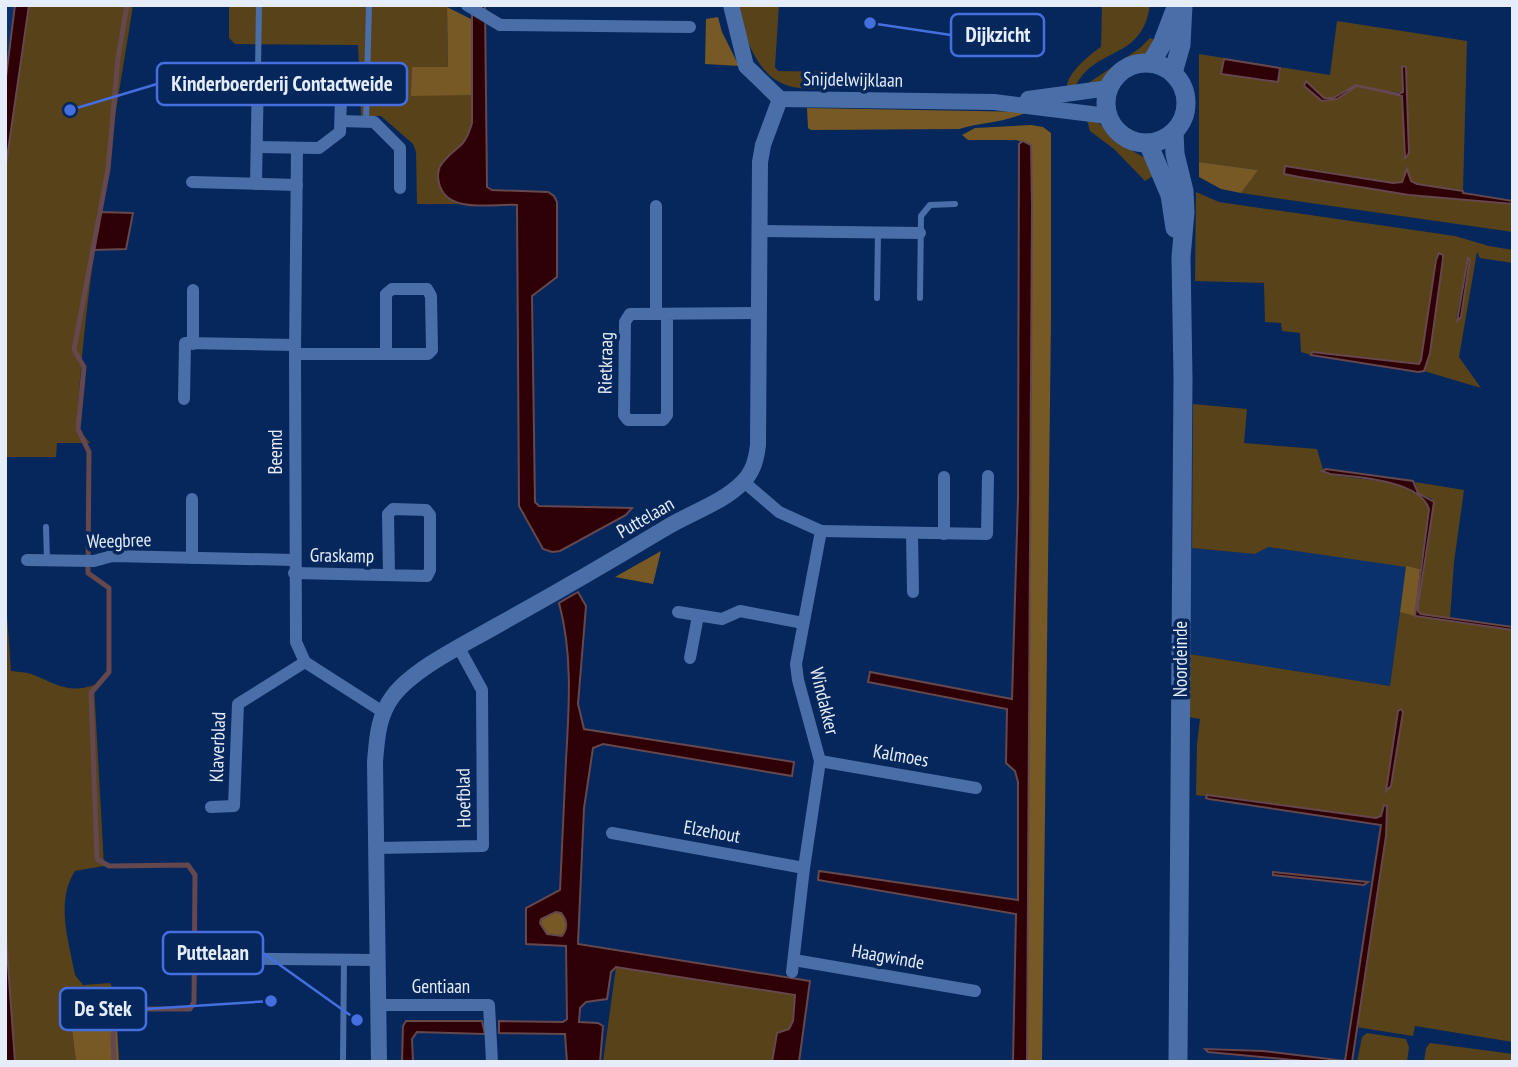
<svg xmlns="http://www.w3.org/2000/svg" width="1518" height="1067" viewBox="0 0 1518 1067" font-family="'PT Sans Narrow',sans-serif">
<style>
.built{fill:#0b316c}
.green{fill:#58421a;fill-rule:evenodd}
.forest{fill:#765924}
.water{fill:#2e0005;stroke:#65474e;stroke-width:2;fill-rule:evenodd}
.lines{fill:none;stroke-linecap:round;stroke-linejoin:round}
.stream{stroke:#65474e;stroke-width:5}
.service{stroke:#4a6ea8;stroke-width:6}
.minor{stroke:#4a6ea8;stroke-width:12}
.tertiary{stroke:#4a6ea8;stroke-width:16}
.secondary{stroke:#4a6ea8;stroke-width:19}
.labels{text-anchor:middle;stroke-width:7;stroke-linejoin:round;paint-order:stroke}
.street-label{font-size:19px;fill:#e5edfa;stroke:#06275b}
.leader{fill:none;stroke:#456edf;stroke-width:2.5}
.callout-dot{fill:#456edf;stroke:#06275b;stroke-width:2.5}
.callout{fill:#06275b;stroke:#456edf;stroke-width:2.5}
.callout-label{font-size:21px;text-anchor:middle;font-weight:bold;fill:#e5edfa}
</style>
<rect width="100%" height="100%" fill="#06275b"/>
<!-- built -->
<g class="built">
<polygon points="5,5 15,5 5,85"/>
<polygon points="1268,547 1406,566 1390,686 1189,654 1192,548 1255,554"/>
</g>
<!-- green -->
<g class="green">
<path d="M29 5H133C111 146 84 286 77 427L90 443H57L56 457H5V172Z"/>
<path d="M229 5 447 7 448 68 411 95H472C472 133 472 138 442 162L449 198 460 204H417L416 152 413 144 381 116H361L358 45 235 44 229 38Z"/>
<path d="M736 5H779L775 67 778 71 841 72 836 88C823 88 806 90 793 87 756 79 745 36 736 5Z"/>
<path d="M1102 5H1150C1142 61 1098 45 1076 85L1067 86C1067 74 1091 53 1101 47Z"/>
<path d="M1337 21 1467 41 1463 191 1417 184 1411 181 1406 170 1404 179 1401 183 1334 176 1299 177 1409 195 1513 204V232L1241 193 1257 170 1199 162V54L1330 75ZM1406 66 1409 153 1404 157 1403 96 1357 87 1403 93Z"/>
<polygon points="1150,38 1157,41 1147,53 1121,64 1102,82 1087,84 1140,48"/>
<polygon points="1087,120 1098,122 1117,142 1145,158 1157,173 1145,181 1114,149 1090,131"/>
<path d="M1196 192 1219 202 1455 236 1489 246 1513 250V263L1480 258 1477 252 1459 357 1481 388 1424 371 1430 353 1443 259 1442 254H1438L1436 260 1421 360 1419 364 1312 352 1311 355 1301 352 1300 333 1282 331 1281 323 1265 322 1264 283 1195 281ZM1468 258 1470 259 1461 317 1456 319Z"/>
<path d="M1193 404 1247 409 1244 443 1317 449 1324 473C1351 481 1419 476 1429 509L1420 569 1268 547 1255 554 1192 548Z"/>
<polygon points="1415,482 1464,490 1454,562 1450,618 1421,614 1418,611 1429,538 1432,499 1418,493"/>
<path d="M5 587 11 671C19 672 27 672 34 675 56 684 69 694 94 685L104 866 75 871C55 902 69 942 75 975L83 985 110 983 115 992 68 997 76 1062H15L5 923Z"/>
<polygon points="1400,612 1513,630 1513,1042 1415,1026 1413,1036 1356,1027 1386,836 1387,806 1384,806 1381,816 1376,818 1196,795 1197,744 1200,719 1189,717 1189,654 1390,686"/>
<polygon points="616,967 795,995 793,1021 789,1029 777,1033 772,1062 603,1062"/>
<polygon points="1367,1033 1406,1039 1409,1047 1407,1062 1357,1062 1362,1037"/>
<polygon points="1430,1043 1513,1054 1513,1062 1424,1062 1426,1048"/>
</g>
<!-- forest -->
<g class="forest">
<polygon points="447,7 473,20 472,95 411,96 412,67 448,67"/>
<polygon points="718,17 722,32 739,66 705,64 706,19"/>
<path d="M807 108 1027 112C1005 123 982 122 959 129L811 130 808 128Z"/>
<polygon points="1031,125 1043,127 1051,133 1051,319 1042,1062 1027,1062 1031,145 1016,140 968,140 962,135 975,128"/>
<polygon points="1199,162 1258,170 1241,193 1221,189 1199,177"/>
<polygon points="661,551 653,584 615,577"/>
<polygon points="1406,566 1420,569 1415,616 1400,612"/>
<circle cx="554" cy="924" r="13"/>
<polygon points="115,992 119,1062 76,1062 68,997"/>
</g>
<!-- water -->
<g class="water">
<polygon points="15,5 29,5 5,172 5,85"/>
<path d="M472 5H485L487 187 492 190 548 192 554 196 557 202V277L532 296 535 502 539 506 632 508 626 515 560 551 552 552 543 549 519 506 517 205C494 203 446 215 439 183 437 176 438 167 443 162 458 144 464 150 472 123Z"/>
<polygon points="1224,59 1280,68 1278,82 1221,74"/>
<polygon points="1402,66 1406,67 1409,153 1405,158 1402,96 1357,86 1337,99 1322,101 1304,86 1306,81 1324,98 1333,98 1356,85 1399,94 1403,92"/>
<polygon points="1023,141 1031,145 1032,207 1027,1062 1013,1062 1016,914 818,880 819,871 1018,900 1018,782 1015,771 1006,763 1007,709 868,682 870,672 1012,699 1018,498 1019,144"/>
<polygon points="1285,166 1393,183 1402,182 1407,169 1411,181 1417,184 1463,191 1463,193 1513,201 1513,204 1409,195 1299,177 1284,174"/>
<polygon points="100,212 133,213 126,249 94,250"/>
<polygon points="1439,253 1443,255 1443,259 1430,353 1424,371 1418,372 1311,355 1312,352 1419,364 1421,360 1436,260"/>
<polygon points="1468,258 1470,259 1461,317 1457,321"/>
<path d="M1326 469 1413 481 1418 493 1434 502 1418 606V611L1421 614 1513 627V630L1415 616 1429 509C1420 480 1356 477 1330 474L1322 471Z"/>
<path d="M578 592 586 606 578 704 584 729 794 762 792 776 603 744 593 748 584 808 578 944 810 981 799 1062H772L777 1033 789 1029 793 1021 795 995 616 967 611 972 607 999 586 1002 580 1008 579 1022 598 1023 603 1026 600 1062H567L565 1034 499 1033V1021L563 1022 567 1019 566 946 526 944V908L560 890C562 846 564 803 566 760 569 708 573 654 559 603ZM556 912 561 913C567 920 568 928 562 936L547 934 540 923 541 919Z"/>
<polygon points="1401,709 1403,712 1391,786 1386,791 1398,711"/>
<polygon points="1207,795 1376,818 1381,816 1384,805 1387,806 1386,836 1352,1062 1314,1062 1208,1052 1205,1049 1263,1051 1345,1061 1381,825 1209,799 1206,798"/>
<polygon points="1273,872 1368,882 1364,885 1273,875"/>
<polygon points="5,923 15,1062 5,1062"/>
<polygon points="406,1021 482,1021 485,1034 417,1032 412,1039 413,1062 402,1062 403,1026"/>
</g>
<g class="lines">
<!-- stream -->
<polyline class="stream" points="114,1062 113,1034 118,1016 144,1009 190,1009 194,1002 195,875 188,865 109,866 97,859 91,693 109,672 109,588 88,573 89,452 78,429 84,367 74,350 108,169 118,58 127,5"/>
<!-- service -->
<g class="service">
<polyline points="258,70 259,5"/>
<polyline points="366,122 369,5"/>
<polyline points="877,298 878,234"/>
<polyline points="920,298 921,216 930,205 955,204"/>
<polyline points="46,527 47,560"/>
<polyline points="343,1062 344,959"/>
</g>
<!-- minor -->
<g class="minor">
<polyline points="467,5 500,25 690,27"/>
<polyline points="205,70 258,70 256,184"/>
<polyline points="341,121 374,122 400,148 400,188"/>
<polyline points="257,147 319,148 340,132 341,96"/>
<polyline points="297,148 295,354 296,642 305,662 383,712"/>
<polyline points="192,182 297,185"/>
<polyline points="758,231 920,233"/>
<polyline points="656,313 656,206"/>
<polyline points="667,314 667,415 663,420 628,420 624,415 625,322 630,314 758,313"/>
<polyline points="193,344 193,290"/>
<polyline points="295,354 428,354 432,350 431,296 427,289 392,289 386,294 386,354"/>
<polyline points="184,399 185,343 295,345"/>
<polyline points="744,482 779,512 821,531 796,664 798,680 820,761 804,868 792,972"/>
<polyline points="192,499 192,558"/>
<polyline points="821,531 987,534 988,476"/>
<polyline points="912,533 913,592"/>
<polyline points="944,534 944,477"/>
<polyline points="27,560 94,561 112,556 294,560"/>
<polyline points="294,573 427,576 430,570 430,515 426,510 393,509 388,514 389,575"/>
<polyline points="678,612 722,619 740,611 803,623"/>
<polyline points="690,658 698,616"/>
<polyline points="820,761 976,788"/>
<polyline points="211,807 234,806 238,704 305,662"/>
<polyline points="612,833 804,868"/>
<polyline points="377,848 483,846 482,690 459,648"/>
<polyline points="168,958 377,960"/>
<polyline points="794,960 975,991"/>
<polyline points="379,1005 489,1005 492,1062"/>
</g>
<!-- tertiary -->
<g class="tertiary">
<polyline points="731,5 746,66 780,99 994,102 1108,116"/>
<polyline points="1028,99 1109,88"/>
<path d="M379 1062 375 762C377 738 378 716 393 696 414 668 467 643 498 625 554 594 609 562 664 529 689 513 721 504 742 483 753 472 756 461 758 445L760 162 763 145 780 99"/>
</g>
<!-- secondary -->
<g class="secondary">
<circle cx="1146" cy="103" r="40"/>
<polyline points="1151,63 1162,44 1177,5"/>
<polyline points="1173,73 1181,45 1183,5"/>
<polyline points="1174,132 1175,154 1184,191 1185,212 1181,257 1183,378 1178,1062"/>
<polyline points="1148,143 1170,195 1175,228"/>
</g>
</g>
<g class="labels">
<!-- street labels -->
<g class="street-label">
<text transform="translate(853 79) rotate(1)" y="7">Snijdelwijklaan</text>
<text transform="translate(605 363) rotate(-89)" y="7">Rietkraag</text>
<text transform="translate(275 452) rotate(-90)" y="7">Beemd</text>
<text transform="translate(645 517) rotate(-30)" y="7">Puttelaan</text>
<text transform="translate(119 540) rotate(-2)" y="7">Weegbree</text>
<text transform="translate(342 555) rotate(1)" y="7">Graskamp</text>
<text transform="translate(1180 659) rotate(-90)" y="7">Noordeinde</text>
<text transform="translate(825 701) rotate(76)" y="7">Windakker</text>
<text transform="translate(217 747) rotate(-88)" y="7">Klaverblad</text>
<text transform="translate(901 755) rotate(10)" y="7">Kalmoes</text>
<text transform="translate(463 798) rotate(-91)" y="7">Hoefblad</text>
<text transform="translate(712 831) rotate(10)" y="7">Elzehout</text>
<text transform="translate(888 956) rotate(10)" y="7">Haagwinde</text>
<text x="441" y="993">Gentiaan</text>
</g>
</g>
<!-- callouts -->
<path class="leader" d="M870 23L951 35M70 110L157 84M357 1020L263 953M271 1001L146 1009"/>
<g class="callout-dot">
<circle cx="870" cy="23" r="7"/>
<circle cx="70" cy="110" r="7"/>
<circle cx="357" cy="1020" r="7"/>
<circle cx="271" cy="1001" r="7"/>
</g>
<g class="callout">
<rect x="951" y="14" width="93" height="42" rx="7"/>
<rect x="157" y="63" width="250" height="42" rx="7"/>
<rect x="163" y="932" width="100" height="42" rx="7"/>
<rect x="60" y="988" width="86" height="42" rx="7"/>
</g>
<g class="callout-label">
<text x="998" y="42">Dijkzicht</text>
<text x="282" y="91">Kinderboerderij Contactweide</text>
<text x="213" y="960">Puttelaan</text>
<text x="103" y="1016">De Stek</text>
</g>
<!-- border -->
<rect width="1518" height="1067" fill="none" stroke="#e5edfa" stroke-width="14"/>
</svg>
